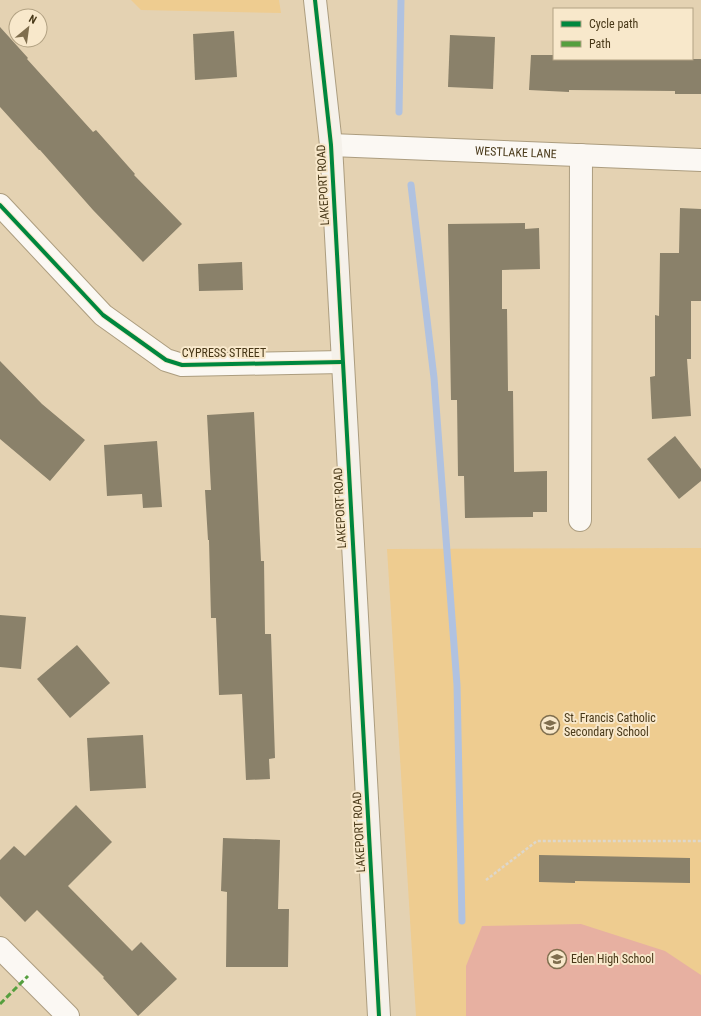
<svg xmlns="http://www.w3.org/2000/svg" width="701" height="1016" viewBox="0 0 701 1016" font-family="'Roboto Condensed',sans-serif">
<style>
.built{fill:#eecc90}
.green{fill:#e7b0a1}
.lines{fill:none;stroke-linecap:round;stroke-linejoin:round}
.stream{stroke:#b0c2e0;stroke-width:7}
.building{fill:#8a816a}
.minor-casing{stroke:#ac9d7f;stroke-width:24}
.secondary-casing{stroke:#ac9d7f;stroke-width:24}
.path{stroke:#ddd7cc;stroke-width:2.5;stroke-dasharray:3 2;stroke-linecap:butt}
.minor{stroke:#fbf8f3;stroke-width:22}
.secondary{stroke:#f5f1ea;stroke-width:22}
.quiet{stroke:#559f3e;stroke-width:3;stroke-dasharray:6 3;stroke-linecap:butt}
.cycleway-casing{stroke:#f8e8cb;stroke-width:6}
.cycleway{stroke:#00873e;stroke-width:4}
.labels{text-anchor:middle;stroke-width:4;stroke-linejoin:round;paint-order:stroke}
.street-label{font-size:12px;fill:#483818;stroke:#f8e8cb}
.poi-label{font-size:12px;fill:#483818;stroke:#f8e8cb;text-anchor:start}
</style>
<rect width="100%" height="100%" fill="#e4d2b2"/>
<!-- built -->
<g class="built">
<polygon points="131,0 279,0 281,13 141,10"/>
<polygon points="701,548 701,1016 416,1016 387,549"/>
</g>
<!-- green -->
<polygon class="green" points="581,924 665,951 701,975 701,1016 466,1016 466,966 482,926"/>
<g class="lines">
<!-- stream -->
<g class="stream">
<polyline points="399,112 401,0"/>
<polyline points="411,185 434,378 457,685 462,921"/>
</g>
</g>
<!-- building -->
<g class="building">
<polygon points="0,27 28,58 27,59 93,132 96,130 135,174 134,175 182,224 143,262 93,210 40,150 39,150 0,107"/>
<polygon points="234,31 237,77 195,80 193,34"/>
<polygon points="450,35 495,37 493,89 448,87"/>
<polygon points="531,55 554,55 554,59 701,59 701,94 675,94 675,91 569,90 569,92 529,90"/>
<polygon points="680,208 701,209 701,301 691,301 691,359 687,359 691,416 652,419 650,377 655,376 655,315 659,316 660,253 679,253"/>
<polygon points="525,223 525,229 539,228 540,269 502,270 502,309 507,309 508,391 513,391 514,472 547,471 547,512 533,512 533,517 465,518 464,476 458,476 457,400 451,400 448,224"/>
<polygon points="242,262 243,290 199,291 198,264"/>
<polygon points="0,361 42,404 85,440 50,481 0,439"/>
<polygon points="254,412 261,561 264,561 265,634 271,634 275,758 269,759 270,779 246,780 242,694 219,695 216,618 211,618 209,540 208,540 205,490 211,490 207,415"/>
<polygon points="675,436 701,469 701,481 679,499 647,459"/>
<polygon points="157,441 162,507 143,508 142,494 107,496 104,445"/>
<polygon points="0,615 26,617 21,669 0,667"/>
<polygon points="77,645 110,683 70,718 37,679"/>
<polygon points="143,735 146,788 90,791 87,738"/>
<polygon points="76,805 112,842 68,886 132,951 141,942 177,979 138,1016 103,978 104,977 37,910 25,922 0,896 0,860 14,846 25,856"/>
<polygon points="223,838 280,840 278,909 289,909 288,967 226,967 227,892 221,891"/>
<polygon points="539,855 690,858 690,883 575,881 575,883 539,882"/>
</g>
<g class="lines">
<!-- minor casing -->
<g class="minor-casing">
<g id="minor">
<path id="s1" d="M331 145 701 160"/>
<polyline points="0,205 103,315 166,360 182,365 342,362"/>
<polyline points="580,520 581,155"/>
<polyline points="0,948 68,1016"/>
</g>
</g>
<!-- secondary casing -->
<g class="secondary-casing">
<polyline id="secondary" points="315,0 331,145 379,1016"/>
</g>
<!-- path -->
<polyline class="path" points="486,880 537,841 701,841"/>
<!-- minor -->
<use href="#minor" class="minor"/>
<!-- secondary -->
<use href="#secondary" class="secondary"/>
<!-- quiet -->
<polyline class="quiet" points="0,1004 28,976"/>
<!-- cycleway casing -->
<g class="cycleway-casing">
<g id="cycleway">
<polyline points="315,0 331,145 379,1016"/>
<polyline points="0,205 103,315 166,360 182,365 342,362"/>
</g>
</g>
<!-- cycleway -->
<use href="#cycleway" class="cycleway"/>
</g>
<!-- icons -->
<defs>
<g id="school-ring" transform="scale(1)"><circle r="9.5" fill="#f8e8cb" stroke="#7f6e4e" stroke-width="1.5"/><path d="M0-5L7-2L0 1L-7-2ZM-4 1L0 2.5L4 1V4Q0 6-4 4Z" fill="#7f6e4e"/></g>
</defs>
<g fill-rule="evenodd">
<use href="#school-ring" x="550" y="725"/>
<use href="#school-ring" x="557" y="959"/>
</g>
<g class="labels">
<!-- street labels -->
<g class="street-label">
<text dy="4" stroke="none"><textPath href="#s1" startOffset="185">WESTLAKE LANE</textPath></text>
<text transform="translate(323 185) rotate(-93)" y="4">LAKEPORT ROAD</text>
<text x="224" y="357">CYPRESS STREET</text>
<text transform="translate(340 508) rotate(-93)" y="4">LAKEPORT ROAD</text>
<text transform="translate(359 832) rotate(-93)" y="4">LAKEPORT ROAD</text>
</g>
<!-- poi labels -->
<g class="poi-label">
<text x="564" y="722">St. Francis Catholic<tspan x="564" dy="14">Secondary School</tspan></text>
<text x="571" y="963">Eden High School</text>
</g>
</g>
<!-- legend -->
<rect x="553" y="8" width="140" height="52" fill="#f8e8cb" stroke="#b2a283"/>
<rect x="561" y="21" width="20" height="6" fill="#00873e" stroke="#b2a283"/>
<text x="589" y="28" font-size="12" fill="#483818">Cycle path</text>
<rect x="561" y="41" width="20" height="6" fill="#559f3e" stroke="#b2a283"/>
<text x="589" y="48" font-size="12" fill="#483818">Path</text>
<!-- north arrow -->
<g transform="translate(28 28) rotate(29)"><circle r="19" fill="#f8e8cb" stroke="#b2a283"/>
<path d="M0-3L7 15L0 10L-7 15Z" fill="#7f6e4e"/>
<text y="-6" font-size="11" font-weight="bold" text-anchor="middle" fill="#483818">N</text>
</g>
</svg>
